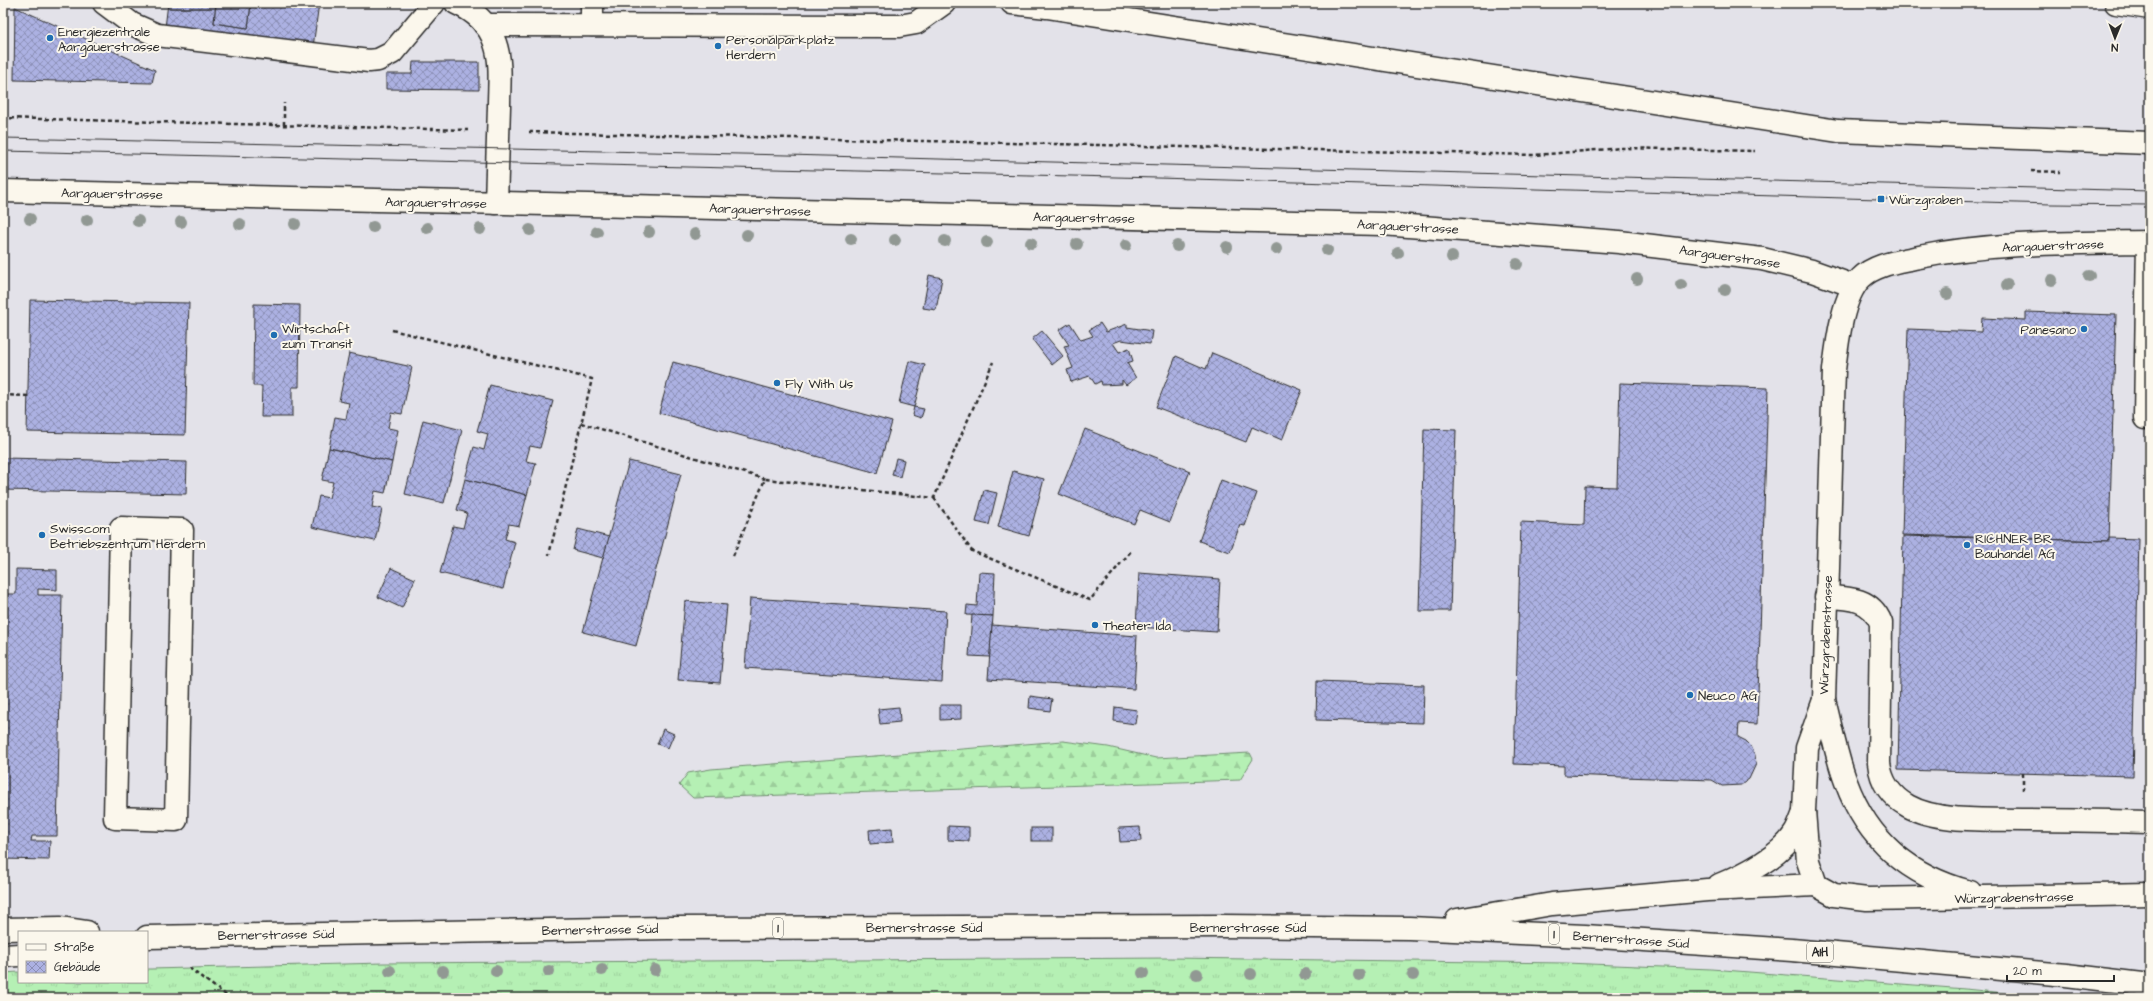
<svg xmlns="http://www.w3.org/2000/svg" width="2153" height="1001" viewBox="0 0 2153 1001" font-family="'Architects Daughter',sans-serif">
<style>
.grass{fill:url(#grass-tufts);stroke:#708e70}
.forest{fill:url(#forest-firs);stroke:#708e70}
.building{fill:url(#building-cross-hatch);stroke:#2b2b2b}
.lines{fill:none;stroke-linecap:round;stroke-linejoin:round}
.minor-casing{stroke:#2b2b2b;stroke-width:25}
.major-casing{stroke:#2b2b2b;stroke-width:25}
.path{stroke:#2b2b2b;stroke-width:2.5;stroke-dasharray:4 3;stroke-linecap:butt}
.minor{stroke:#fbf7ec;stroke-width:22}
.major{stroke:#fbf7ec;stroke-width:22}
.tram{stroke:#2b2b2b;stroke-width:1}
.tree{fill:#919893}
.poi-dot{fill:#1f6fb2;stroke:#fbf7ec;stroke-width:1.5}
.labels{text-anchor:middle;stroke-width:4;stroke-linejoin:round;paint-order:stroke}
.shield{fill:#fbf7ec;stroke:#696865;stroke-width:1}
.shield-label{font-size:12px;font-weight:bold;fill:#2b2b2b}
.poi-label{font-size:13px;fill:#2b2b2b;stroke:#fbf7ec;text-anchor:start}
.street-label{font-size:13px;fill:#2b2b2b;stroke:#fbf7ec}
</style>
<defs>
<pattern id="grass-tufts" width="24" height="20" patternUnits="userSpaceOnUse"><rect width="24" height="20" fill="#b5f0b4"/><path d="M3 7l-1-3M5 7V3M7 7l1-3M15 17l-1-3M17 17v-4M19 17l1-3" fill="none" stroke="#9cce9b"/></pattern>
<pattern id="forest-firs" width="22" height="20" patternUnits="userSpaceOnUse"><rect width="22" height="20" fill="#b5f0b4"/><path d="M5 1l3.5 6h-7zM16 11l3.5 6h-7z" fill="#9cce9b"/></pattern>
<pattern id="building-cross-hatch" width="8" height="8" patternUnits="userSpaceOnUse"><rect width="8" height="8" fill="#acb1e2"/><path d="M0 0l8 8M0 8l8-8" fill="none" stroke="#8c90b7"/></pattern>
</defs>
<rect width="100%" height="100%" fill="#e3e2e9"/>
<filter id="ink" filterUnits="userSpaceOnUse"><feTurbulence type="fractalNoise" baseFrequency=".025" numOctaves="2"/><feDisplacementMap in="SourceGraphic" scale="8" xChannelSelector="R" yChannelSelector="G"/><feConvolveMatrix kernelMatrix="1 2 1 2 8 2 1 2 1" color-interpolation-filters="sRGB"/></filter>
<g filter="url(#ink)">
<!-- grass -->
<polygon class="grass" points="1170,958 1566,963 1711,969 1965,989 2052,998 3,998 3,973 19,972 19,982 147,982 147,969 151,969 383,963"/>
<!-- forest -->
<polygon class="forest" points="1063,741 1108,747 1156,758 1250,753 1253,759 1240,780 693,798 679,785 688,773 711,769"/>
<!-- building -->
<g class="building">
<polygon points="168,3 216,3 214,23 248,28 251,3 319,3 313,47 165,28"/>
<polygon points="216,3 251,3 248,28 214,23"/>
<polygon points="15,7 155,70 152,83 14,80"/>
<polygon points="413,62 479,62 479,90 386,89 386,74 412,74"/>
<polygon points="929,275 942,278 936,310 923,308"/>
<polygon points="30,300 189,303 185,435 27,432"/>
<polygon points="254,304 300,305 299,387 292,387 292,417 261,417 262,386 253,386"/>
<polygon points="2026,312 2116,315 2109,541 1902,535 1908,329 1981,332 1982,318 2026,320"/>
<polygon points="1070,323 1081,340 1093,336 1089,330 1100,323 1106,332 1127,324 1127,327 1152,331 1150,344 1121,340 1113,343 1119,352 1129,348 1133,361 1127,363 1136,378 1126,385 1122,380 1122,384 1102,385 1101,381 1095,384 1090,376 1071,382 1067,370 1073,368 1064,346 1069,345 1059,330"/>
<polygon points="1042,331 1063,356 1052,365 1032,339"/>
<polygon points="349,353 412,367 402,414 391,412 388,428 398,430 392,462 329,448 335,417 346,419 349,403 339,401"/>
<polygon points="1212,353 1302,390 1282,440 1252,427 1246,442 1156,407 1176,356 1206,369"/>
<polygon points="909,361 925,365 914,407 899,403"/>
<polygon points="673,362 892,422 877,473 659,413"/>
<polygon points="1620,383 1768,388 1757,724 1739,723 1738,737 1746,741 1751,746 1755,755 1756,764 1749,779 1741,785 1722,786 1712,780 1564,775 1564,766 1514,764 1521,522 1584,525 1585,486 1617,487"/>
<polygon points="490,385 553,401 540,448 530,446 526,461 536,463 527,495 465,479 474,447 484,450 488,434 477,431"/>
<polygon points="914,407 924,409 921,418 912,415"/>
<polygon points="423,420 462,430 444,503 405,494"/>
<polygon points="1085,429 1190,471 1170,522 1140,510 1134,524 1059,494"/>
<polygon points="1424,429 1456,430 1450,611 1419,611"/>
<polygon points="329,448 392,462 385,493 375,491 372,507 382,509 375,541 312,527 319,496 329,498 333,482 322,480"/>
<polygon points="3,458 187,462 186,494 3,490"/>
<polygon points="896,458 904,460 900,477 892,475"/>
<polygon points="629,461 681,474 636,646 583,632"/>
<polygon points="1013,471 1044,479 1029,536 998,527"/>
<polygon points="465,479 527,495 519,526 509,524 505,539 515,542 503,589 440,573 453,526 463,528 467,513 457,510"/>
<polygon points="1221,480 1257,493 1245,526 1240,525 1230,552 1199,541"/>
<polygon points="984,490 997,493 989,525 976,522"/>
<polygon points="578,529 609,537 603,558 573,550"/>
<polygon points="1903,536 2109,541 2109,538 2139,539 2133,776 1898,770"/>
<polygon points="391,568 415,579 402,608 378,597"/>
<polygon points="16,569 57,570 57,590 38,589 38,595 62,595 57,836 32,836 31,841 50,841 49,860 3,859 3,594 16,594"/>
<polygon points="979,572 995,573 993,616 966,615 967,605 977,606"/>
<polygon points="1139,573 1220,579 1217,632 1136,627"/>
<polygon points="750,598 946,611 942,682 745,668"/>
<polygon points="685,601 727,605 720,683 678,680"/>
<polygon points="972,615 993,616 990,657 969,656"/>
<polygon points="992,625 1137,636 1134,689 988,679"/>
<polygon points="1317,681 1424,685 1423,723 1316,720"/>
<polygon points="1030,696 1052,699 1050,711 1029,708"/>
<polygon points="940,705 961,705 961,719 940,720"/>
<polygon points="899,707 900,722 880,724 878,709"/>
<polygon points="1115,707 1137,710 1135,724 1114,721"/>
<polygon points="663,729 674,734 668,748 657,744"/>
<polygon points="948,826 969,827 969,841 948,840"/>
<polygon points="1140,827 1141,841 1120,842 1119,828"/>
<polygon points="892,828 893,842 870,844 869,830"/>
<rect x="1031" y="828" width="21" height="13"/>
</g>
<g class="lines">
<!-- minor casing -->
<g class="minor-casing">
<g id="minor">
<polyline points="104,3 132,24 157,35 369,61 378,60 392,53 434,3"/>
<path d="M456 3C474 11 489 24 495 43 502 63 499 85 499 106 498 138 497 171 496 203"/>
<polyline points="1012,3 1047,7 1838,131 2150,143"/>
<polyline points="2116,3 2150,8"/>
<polyline points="485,25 899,26 916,23 944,3"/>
<polyline points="592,25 592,3"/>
<polyline points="3,191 1382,224 1619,242 1762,259 1812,271 1854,286"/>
<polyline points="2145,418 2148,242"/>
<polygon points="121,528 182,530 176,820 115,818"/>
<path d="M1826 597C1849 598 1871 598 1881 623L1879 763C1881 782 1890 796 1908 806 1938 823 1991 819 2025 820 2067 820 2108 821 2150 822"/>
</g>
</g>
<!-- major casing -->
<g class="major-casing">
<g id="major">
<path d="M2150 242C2071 243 1992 242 1914 258 1896 262 1874 265 1861 278 1842 296 1837 345 1834 370L1824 700 1807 748 1804 811 1808 861 1816 885 1834 895 1867 899 2150 894"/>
<path d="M1824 700C1831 727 1836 756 1846 782 1868 842 1910 876 1970 892"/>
<path d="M1719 885C1744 875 1781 856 1795 833 1799 827 1801 819 1804 813"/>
<polyline points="1457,920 1552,904 1707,890 1816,885"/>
<polyline points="3,929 61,928 87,932"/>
<polyline points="147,937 667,928 1222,926 1409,928 1585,936 1792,950 2066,975 2150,985"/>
<polyline points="3,956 19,955"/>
</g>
</g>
<!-- path -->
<g class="path">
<polyline points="3,118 468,130"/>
<polyline points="284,125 284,103"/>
<polyline points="529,132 1535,155 1622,148 1755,151"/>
<polyline points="2031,171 2060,172"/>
<polyline points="392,330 592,379 549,555"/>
<polyline points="3,395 28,396"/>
<polyline points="581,423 765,479"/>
<polyline points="934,498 972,551 1090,600 1132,550"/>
<polyline points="733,556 765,479 934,498 993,362"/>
<polyline points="2023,773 2023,790"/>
<polyline points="189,968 230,998"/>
</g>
<!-- minor -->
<use href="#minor" class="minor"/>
<!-- major -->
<use href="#major" class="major"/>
<!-- tram -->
<g class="tram">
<polyline points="3,138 787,155 2150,191"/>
<polyline points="3,151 1158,178 2051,204 2150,205"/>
</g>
</g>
<!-- trees -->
<g class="tree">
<circle cx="30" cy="219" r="6"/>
<circle cx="87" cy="220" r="6"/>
<circle cx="138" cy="221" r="6"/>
<circle cx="181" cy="222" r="6"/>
<circle cx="240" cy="224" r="6"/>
<circle cx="295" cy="224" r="6"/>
<circle cx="373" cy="227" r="6"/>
<circle cx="427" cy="228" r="6"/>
<circle cx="480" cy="229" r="6"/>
<circle cx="530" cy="230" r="6"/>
<circle cx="597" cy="232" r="6"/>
<circle cx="649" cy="232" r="6"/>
<circle cx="695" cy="234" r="6"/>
<circle cx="747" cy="235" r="6"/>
<circle cx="851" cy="239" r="6"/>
<circle cx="895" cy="240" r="6"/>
<circle cx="945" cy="241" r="6"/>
<circle cx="987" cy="242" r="6"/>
<circle cx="1031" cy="243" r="6"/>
<circle cx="1077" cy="244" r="6"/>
<circle cx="1126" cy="245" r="6"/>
<circle cx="1177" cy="246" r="6"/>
<circle cx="1227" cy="247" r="6"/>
<circle cx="1276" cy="249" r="6"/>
<circle cx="1327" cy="250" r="6"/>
<circle cx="1398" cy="253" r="6"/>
<circle cx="1452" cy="257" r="6"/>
<circle cx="1517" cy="264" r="6"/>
<circle cx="2089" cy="276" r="6"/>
<circle cx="1637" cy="279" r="6"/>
<circle cx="2052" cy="280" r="6"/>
<circle cx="1681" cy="285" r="6"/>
<circle cx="2007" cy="285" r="6"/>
<circle cx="1725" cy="290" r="6"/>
<circle cx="1947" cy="294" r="6"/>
<circle cx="602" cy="970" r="6"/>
<circle cx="655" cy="970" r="6"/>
<circle cx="390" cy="971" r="6"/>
<circle cx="443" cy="971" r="6"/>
<circle cx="496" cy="971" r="6"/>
<circle cx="549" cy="971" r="6"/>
<circle cx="1143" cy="973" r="6"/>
<circle cx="1197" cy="974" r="6"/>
<circle cx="1251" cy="974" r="6"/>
<circle cx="1305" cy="974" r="6"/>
<circle cx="1359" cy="975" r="6"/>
<circle cx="1413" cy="975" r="6"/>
</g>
</g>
<!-- markers -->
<g class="poi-dot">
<circle cx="50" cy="38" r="4"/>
<circle cx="718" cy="46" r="4"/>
<rect x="1877" y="195" width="8" height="8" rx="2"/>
<circle cx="2084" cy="329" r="4"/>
<circle cx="274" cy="335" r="4"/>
<circle cx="777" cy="383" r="4"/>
<circle cx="42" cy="535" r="4"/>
<circle cx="1967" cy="545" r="4"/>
<circle cx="1095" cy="625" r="4"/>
<circle cx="1690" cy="695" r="4"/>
</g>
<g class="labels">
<!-- shield labels -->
<g class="shield">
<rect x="773" y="918" width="10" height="20" rx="3"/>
<rect x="1549" y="924" width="10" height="20" rx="3"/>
<rect x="1807" y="942" width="26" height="20" rx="3"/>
</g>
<g class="shield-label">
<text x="778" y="932">1</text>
<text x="1554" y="938">1</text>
<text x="1820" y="956">A1H</text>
</g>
<!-- poi labels -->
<g class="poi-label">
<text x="58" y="36">Energiezentrale<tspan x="58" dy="15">Aargauerstrasse</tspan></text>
<text x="726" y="44">Personalparkplatz<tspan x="726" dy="15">Herdern</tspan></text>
<text x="1889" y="204">Würzgraben</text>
<text x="282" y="333">Wirtschaft<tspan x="282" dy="15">zum Transit</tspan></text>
<text x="2076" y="334" text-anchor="end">Panesano</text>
<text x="785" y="388">Fly With Us</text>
<text x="50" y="533">Swisscom<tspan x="50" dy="15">Betriebszentrum Herdern</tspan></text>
<text x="1975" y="543">RICHNER BR<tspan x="1975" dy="15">Bauhandel AG</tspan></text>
<text x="1103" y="630">Theater Ida</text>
<text x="1698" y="700">Neuco AG</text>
</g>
<!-- street labels -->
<g class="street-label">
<text transform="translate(112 193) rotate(1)" y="5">Aargauerstrasse</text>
<text transform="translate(436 202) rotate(1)" y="5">Aargauerstrasse</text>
<text transform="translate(760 209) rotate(2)" y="5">Aargauerstrasse</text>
<text transform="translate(1084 217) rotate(1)" y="5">Aargauerstrasse</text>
<text transform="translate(1408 226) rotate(3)" y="5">Aargauerstrasse</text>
<text transform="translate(2053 245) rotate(-2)" y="5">Aargauerstrasse</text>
<text transform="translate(1730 256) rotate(8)" y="5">Aargauerstrasse</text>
<text transform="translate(1825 635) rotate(-88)" y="5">Würzgrabenstrasse</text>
<text transform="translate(2014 897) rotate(-1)" y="5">Würzgrabenstrasse</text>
<text x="924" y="932">Bernerstrasse Süd</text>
<text x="1248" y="932">Bernerstrasse Süd</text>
<text transform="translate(600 929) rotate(-1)" y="5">Bernerstrasse Süd</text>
<text transform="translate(276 934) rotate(-1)" y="5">Bernerstrasse Süd</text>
<text transform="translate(1631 939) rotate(4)" y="5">Bernerstrasse Süd</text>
</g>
</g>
<!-- margin -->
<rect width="2153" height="1001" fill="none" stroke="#fbf7ec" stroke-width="16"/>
<rect x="8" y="8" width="2137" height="985" fill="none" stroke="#2b2b2b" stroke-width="1.5" filter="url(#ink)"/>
<!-- legend -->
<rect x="18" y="931" width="130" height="52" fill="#fbf7ec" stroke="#a8a59f"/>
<rect x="26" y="944" width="20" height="6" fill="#fbf7ec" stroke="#a8a59f"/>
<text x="54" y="951" font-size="12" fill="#2b2b2b">Straße</text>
<rect x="26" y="961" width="20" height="12" fill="url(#building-cross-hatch)" stroke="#a8a59f"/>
<text x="54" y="971" font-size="12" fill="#2b2b2b">Gebäude</text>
<!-- north arrow -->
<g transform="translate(2115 38) rotate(181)" stroke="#fbf7ec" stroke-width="3" paint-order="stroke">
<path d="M0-3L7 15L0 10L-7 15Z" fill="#2b2b2b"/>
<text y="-6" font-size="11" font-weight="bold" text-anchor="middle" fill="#2b2b2b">N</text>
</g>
<!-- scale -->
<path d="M2007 975v6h107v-6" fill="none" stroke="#2b2b2b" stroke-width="2"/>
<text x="2013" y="975" font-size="12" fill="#2b2b2b" stroke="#fbf7ec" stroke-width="3" paint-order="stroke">20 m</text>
</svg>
